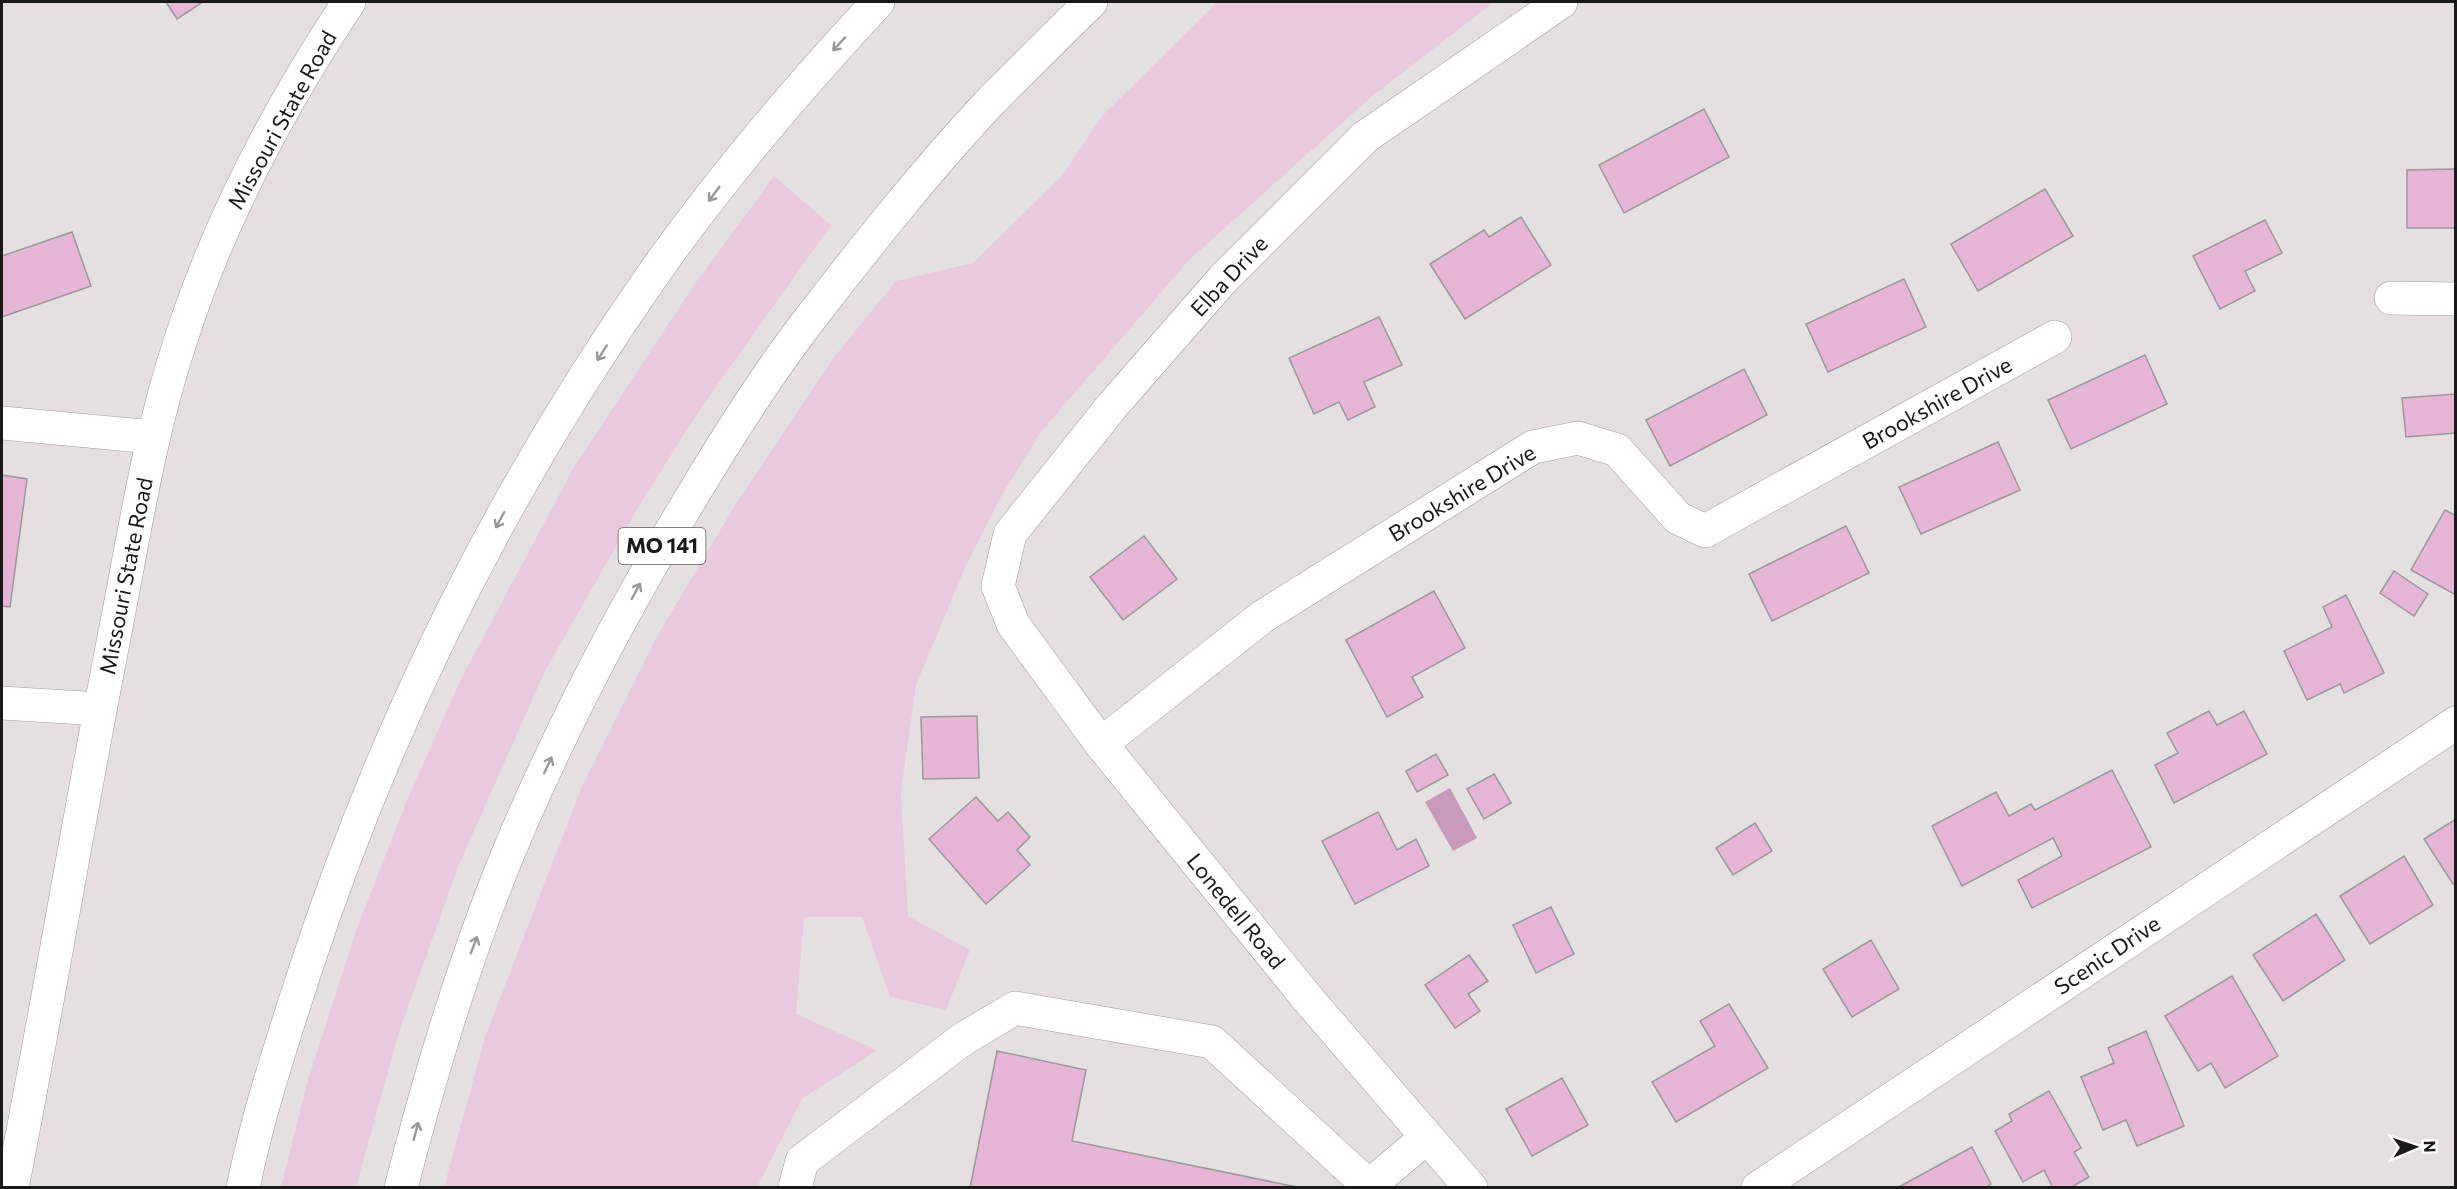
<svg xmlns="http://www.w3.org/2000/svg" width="2457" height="1189" viewBox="0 0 2457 1189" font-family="Commissioner,sans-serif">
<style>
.green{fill:#e8c9dd}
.water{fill:#c999b9}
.building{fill:#e7b5d6;stroke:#9c999b;stroke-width:1.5}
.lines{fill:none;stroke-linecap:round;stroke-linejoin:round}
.minor-casing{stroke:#9e9b9d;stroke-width:34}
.highway-casing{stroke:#9e9b9d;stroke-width:34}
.minor{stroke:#fff;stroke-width:33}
.highway{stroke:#fff;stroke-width:33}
.oneway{stroke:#989898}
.labels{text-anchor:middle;stroke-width:4.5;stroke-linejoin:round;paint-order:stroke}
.shield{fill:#fff;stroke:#5f5e5f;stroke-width:1.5}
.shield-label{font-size:21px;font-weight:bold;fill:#1a191a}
.street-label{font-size:22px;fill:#1a191a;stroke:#fff}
</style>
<rect width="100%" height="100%" fill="#e4e0e2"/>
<!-- green -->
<g class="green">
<polygon points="1217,2 1494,2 1371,97 1188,261 1041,432 1003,493 967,563 916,685 901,792 908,916 970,950 946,1010 890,997 862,917 804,917 796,1014 877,1050 802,1099 757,1187 444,1187 485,1037 581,789 659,633 737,502 835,356 896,281 973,263 1062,176 1102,116"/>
<polygon points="774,176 831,225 699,411 643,499 545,671 458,867 399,1032 356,1187 281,1187 307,1083 357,928 408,798 461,679 574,467 694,285"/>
</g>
<!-- water -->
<polygon class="water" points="1450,788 1477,838 1453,851 1425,802"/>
<!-- building -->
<g class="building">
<polygon points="166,2 203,2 177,19"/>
<polygon points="1704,109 1729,157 1624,213 1599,165"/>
<polygon points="2456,169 2456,228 2407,228 2407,170"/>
<polygon points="2045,189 2073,236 1978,291 1951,244"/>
<polygon points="1521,217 1551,265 1465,319 1430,264 1484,230 1489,237"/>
<polygon points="2265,220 2282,253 2245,271 2255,291 2220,309 2193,256"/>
<polygon points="72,232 91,286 2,317 2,256"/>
<polygon points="1904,279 1926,327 1828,372 1806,324"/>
<polygon points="1379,317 1402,365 1364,382 1375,407 1348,420 1339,402 1314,414 1289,358"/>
<polygon points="2145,355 2167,404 2071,449 2048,400"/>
<polygon points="1744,369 1767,415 1670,466 1646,420"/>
<polygon points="2456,394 2456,433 2406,437 2402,398"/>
<polygon points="1998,442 2020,490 1921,534 1899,487"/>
<polygon points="2,475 27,479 10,607 2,606"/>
<polygon points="2445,510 2456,516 2456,595 2411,570"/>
<polygon points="1846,526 1869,573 1772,621 1749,574"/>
<polygon points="1144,536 1177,579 1123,620 1090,577"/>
<polygon points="2394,571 2428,594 2414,616 2380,593"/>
<polygon points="1434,591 1465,648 1412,677 1423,697 1387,717 1346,640"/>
<polygon points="2346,595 2384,673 2344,693 2340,684 2307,700 2284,651 2332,627 2323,607"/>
<polygon points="2209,711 2217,725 2244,711 2267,754 2174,803 2155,765 2178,753 2167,733"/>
<polygon points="977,716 979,778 923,779 921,717"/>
<polygon points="1436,754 1448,775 1417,792 1406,771"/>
<polygon points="2112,770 2151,847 2032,908 2018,880 2062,856 2053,838 1962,886 1932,826 1996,792 2009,816 2031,804 2035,810"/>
<polygon points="1494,774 1511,803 1484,819 1467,789"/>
<polygon points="976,797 998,821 1008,812 1030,837 1017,850 1030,865 986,904 929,839"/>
<polygon points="1378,812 1397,850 1416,839 1429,866 1355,904 1322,841"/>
<polygon points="2456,819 2456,882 2453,884 2424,839"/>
<polygon points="1755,823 1772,851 1733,875 1716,848"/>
<polygon points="2404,856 2433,905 2370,944 2340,896"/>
<polygon points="1551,907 1574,954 1536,973 1513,925"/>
<polygon points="2316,914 2345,960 2283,1001 2253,955"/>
<polygon points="1871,940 1899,989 1852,1017 1823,969"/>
<polygon points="1469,955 1488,981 1468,994 1480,1011 1455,1028 1425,985"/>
<polygon points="2232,976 2278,1056 2225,1088 2211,1063 2198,1071 2165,1016"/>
<polygon points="1729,1004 1768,1068 1676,1122 1652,1082 1715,1046 1700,1021"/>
<polygon points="2146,1031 2184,1126 2137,1146 2126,1120 2103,1130 2081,1077 2114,1063 2108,1048"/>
<polygon points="997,1051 1086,1070 1072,1141 1302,1188 970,1188"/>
<polygon points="1562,1078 1588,1125 1532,1156 1506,1109"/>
<polygon points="2049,1091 2081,1148 2074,1152 2089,1177 2070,1188 2053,1188 2044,1170 2023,1182 1995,1131 2012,1121 2009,1114"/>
<polygon points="1972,1147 1991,1184 1985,1188 1897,1188"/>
</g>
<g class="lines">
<!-- minor casing -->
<g class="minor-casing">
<g id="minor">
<polyline points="2391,298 2456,299"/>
<polyline points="2,423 153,437"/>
<polyline points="2,703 100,709"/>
<polyline points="1101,744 1262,617 1533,447 1578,438 1617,450 1678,518 1705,531 2055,337"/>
<polyline points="1370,1185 1427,1137"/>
<path d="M12 1188C49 999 80 810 117 622 135 529 150 433 180 342 219 221 279 107 349 2"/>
<polyline points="795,1188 802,1161 963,1039 1015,1008 1212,1042 1371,1188"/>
<polyline points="1471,1188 1308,999 1101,744 1013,624 998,586 1010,534 1112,406 1223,279 1365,137 1561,2"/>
<polyline points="1758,1188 2456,723"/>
</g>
</g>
<!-- highway casing -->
<g class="highway-casing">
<g id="highway">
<path d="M243 1188C258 1114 282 1042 305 971 386 724 503 489 652 276 720 179 798 88 878 2"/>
<path d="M401 1188C433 1064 470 940 521 823 568 716 622 612 682 513 721 447 762 381 809 320 867 245 927 169 992 100 1025 67 1058 34 1091 2"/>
</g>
</g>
<!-- minor -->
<use href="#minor" class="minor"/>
<!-- highway -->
<use href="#highway" class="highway"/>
</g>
<!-- one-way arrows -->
<defs><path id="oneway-shaft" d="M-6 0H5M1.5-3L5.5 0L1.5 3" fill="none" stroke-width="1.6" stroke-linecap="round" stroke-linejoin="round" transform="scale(1.5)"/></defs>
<g class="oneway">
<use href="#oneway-shaft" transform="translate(839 44) rotate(133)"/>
<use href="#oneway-shaft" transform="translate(714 194) rotate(127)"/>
<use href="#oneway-shaft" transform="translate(602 353) rotate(123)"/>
<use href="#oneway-shaft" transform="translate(500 520) rotate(118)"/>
<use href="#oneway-shaft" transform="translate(636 591) rotate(-62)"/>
<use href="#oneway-shaft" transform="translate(548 765) rotate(-65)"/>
<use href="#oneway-shaft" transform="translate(474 945) rotate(-69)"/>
<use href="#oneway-shaft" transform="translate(416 1131) rotate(-75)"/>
</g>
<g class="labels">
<!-- shield labels -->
<rect class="shield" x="618.5" y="528" width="87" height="36" rx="4.5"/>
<g class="shield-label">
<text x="662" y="553">MO 141</text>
</g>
<!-- street labels -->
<g class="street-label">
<text transform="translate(282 120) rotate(-61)" y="8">Missouri State Road</text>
<text transform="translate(1229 276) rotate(-47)" y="8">Elba Drive</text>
<text transform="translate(1937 403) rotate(-29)" y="8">Brookshire Drive</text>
<text transform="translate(1462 493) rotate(-31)" y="8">Brookshire Drive</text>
<text transform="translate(126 576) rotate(-79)" y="8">Missouri State Road</text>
<text transform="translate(1236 911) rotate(51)" y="8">Lonedell Road</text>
<text transform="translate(2107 955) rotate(-34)" y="8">Scenic Drive</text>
</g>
</g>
<!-- border -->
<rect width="2457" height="1189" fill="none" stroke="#1a191a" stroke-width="6"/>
<!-- north arrow -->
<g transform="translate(2415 1147) rotate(88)" stroke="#ffffff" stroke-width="4.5" paint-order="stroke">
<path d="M0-4.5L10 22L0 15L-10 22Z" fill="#1a191a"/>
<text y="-9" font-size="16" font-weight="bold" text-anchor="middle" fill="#1a191a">N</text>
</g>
</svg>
